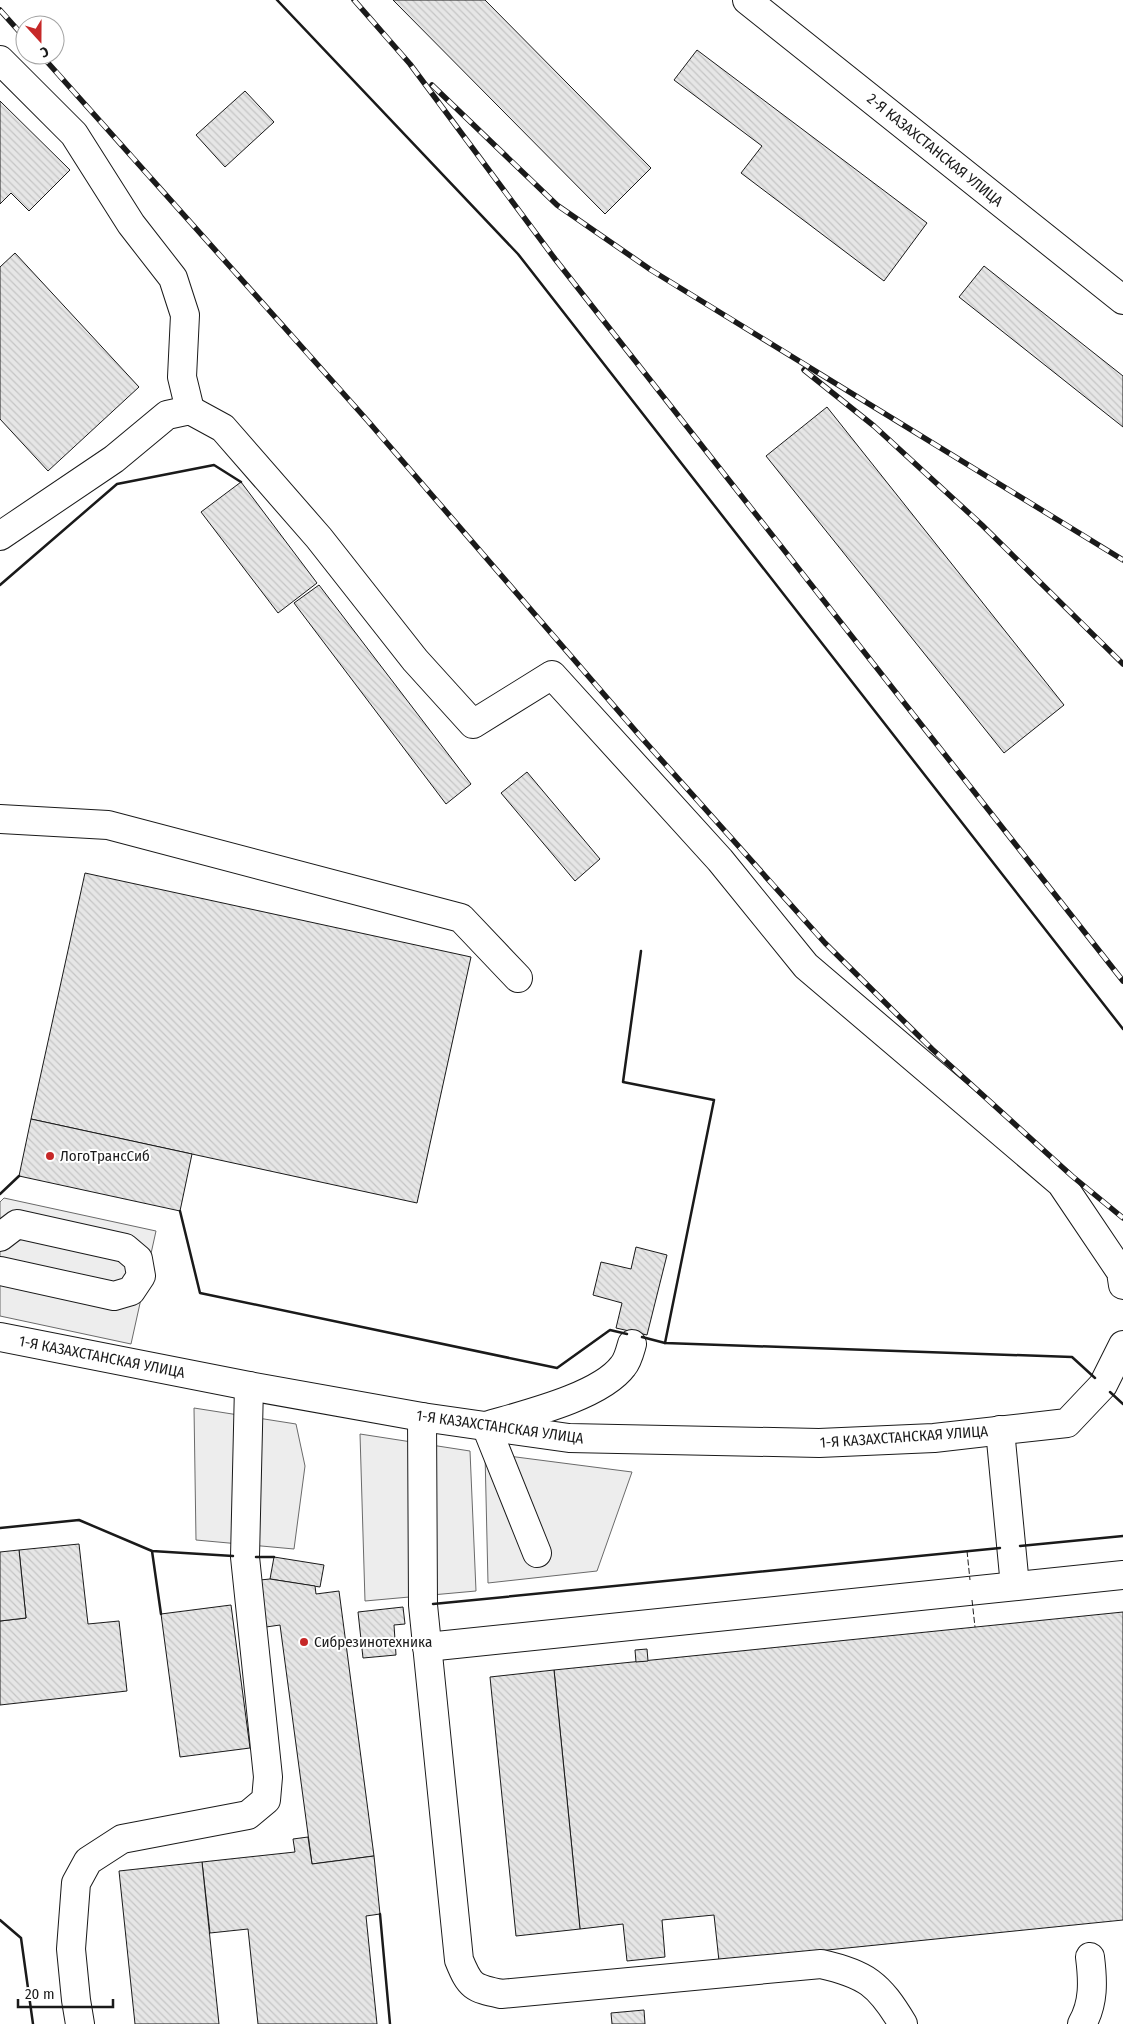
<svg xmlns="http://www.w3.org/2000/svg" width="1123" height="2024" viewBox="0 0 1123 2024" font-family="'Fira Sans Condensed',sans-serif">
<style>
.built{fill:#ededed;stroke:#6a6a6a}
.building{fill:url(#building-back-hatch);stroke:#1a1a1a}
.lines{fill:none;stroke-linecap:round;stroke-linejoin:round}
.minor-casing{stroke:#1a1a1a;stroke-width:30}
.minor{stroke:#fff;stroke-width:28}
.rail-casing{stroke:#1a1a1a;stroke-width:5.5}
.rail{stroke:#fff;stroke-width:4;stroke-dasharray:11;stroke-linecap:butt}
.fence{stroke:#1a1a1a;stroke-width:1;stroke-dasharray:6 2.5;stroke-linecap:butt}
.wall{stroke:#1a1a1a;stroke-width:2.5}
.poi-dot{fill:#c62828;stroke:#fff;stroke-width:2}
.labels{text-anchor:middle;stroke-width:4;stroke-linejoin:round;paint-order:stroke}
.street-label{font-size:15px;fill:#1a1a1a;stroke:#fff}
.poi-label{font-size:15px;fill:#1a1a1a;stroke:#fff;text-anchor:start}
</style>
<defs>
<pattern id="building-back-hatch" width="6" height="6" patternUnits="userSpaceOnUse" patternTransform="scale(1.25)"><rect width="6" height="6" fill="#e6e6e6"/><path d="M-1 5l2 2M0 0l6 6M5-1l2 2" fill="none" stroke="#c5c5c5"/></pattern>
</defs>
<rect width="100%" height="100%" fill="#fff"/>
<!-- built -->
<g class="built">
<polygon points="4,1198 156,1231 131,1344 0,1316 0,1202"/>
<polygon points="194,1408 296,1424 305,1466 294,1549 196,1540"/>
<polygon points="360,1434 470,1451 476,1591 365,1601"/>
<polygon points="485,1453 632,1472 597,1571 488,1583"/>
</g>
<!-- building -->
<g class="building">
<polygon points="393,0 485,0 651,168 605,214"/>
<polygon points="697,50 927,223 884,281 741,173 762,146 674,80"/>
<polygon points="245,91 274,122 225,167 196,135"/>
<polygon points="0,101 70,170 29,211 11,193 0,204"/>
<polygon points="15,253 139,387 48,471 0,419 0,267"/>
<polygon points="984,266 1123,376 1123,427 959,297"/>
<polygon points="827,407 1064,705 1004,753 766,456"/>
<polygon points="241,482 317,583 278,613 201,512"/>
<polygon points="319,585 471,784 446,804 294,603"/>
<polygon points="527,772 600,859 575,881 501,793"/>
<polygon points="85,873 471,957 417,1203 31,1119"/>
<polygon points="31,1119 192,1154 180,1211 19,1176"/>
<polygon points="636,1247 667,1255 647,1335 616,1328 622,1303 593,1295 601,1262 631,1269"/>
<polygon points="79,1544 88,1624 119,1621 127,1691 0,1705 0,1621 26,1618 19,1550"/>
<polygon points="19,1550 26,1618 0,1621 0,1552"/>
<polygon points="274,1557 324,1565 320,1587 270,1579"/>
<polygon points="270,1579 315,1586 316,1594 339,1591 374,1856 312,1864 280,1625 266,1627 260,1580"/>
<polygon points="231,1605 250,1748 180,1757 161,1614"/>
<polygon points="403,1607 405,1624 394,1625 396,1655 363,1658 358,1612"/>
<polygon points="1123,1612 1123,1920 719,1961 714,1915 662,1920 665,1957 627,1961 623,1924 580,1929 554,1670"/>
<polygon points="647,1649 648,1661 636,1662 635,1650"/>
<polygon points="554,1670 580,1929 516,1936 490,1677"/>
<polygon points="308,1837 312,1864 374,1856 380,1914 366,1916 377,2024 258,2024 248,1929 210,1933 202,1862 295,1852 293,1839"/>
<polygon points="202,1862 219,2024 135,2024 119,1871"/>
<polygon points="644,2010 645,2024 612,2024 611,2013"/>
</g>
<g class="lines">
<!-- minor casing -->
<g class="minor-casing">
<g id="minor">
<polyline points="747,0 1123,300"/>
<polyline points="0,60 74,134 131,224 173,278 185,315 182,377 190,410"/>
<polyline points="0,536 114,459 167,415 190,410 223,428 319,538 415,660 473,724 552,675 720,860 806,966 1061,1183 1121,1272 1123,1285"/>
<polyline points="0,819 108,825 461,918 518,978"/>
<polyline points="0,1237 17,1224 125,1248 138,1259 141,1276 131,1291 114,1296 0,1271"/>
<polyline points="0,1337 249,1386 422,1417 569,1438 819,1443 934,1438 1067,1423 1103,1385 1123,1345"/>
<path d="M422 1417 423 1605 459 1960C470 1987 473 1988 501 1994L821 1964C866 1974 879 1984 903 2024"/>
<polyline points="1000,1430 1015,1586"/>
<path d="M537 1553 486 1426C523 1415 600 1397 623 1366 628 1360 630 1351 632 1344"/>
<polyline points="427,1647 1123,1575"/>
<polyline points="80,2024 76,2000 71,1949 76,1883 88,1861 122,1839 248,1815 266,1800 268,1777 245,1557 249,1386"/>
<path d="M1082 2024C1094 2003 1093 1981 1090 1957"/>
</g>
</g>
<!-- minor -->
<use href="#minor" class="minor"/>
<!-- rail casing -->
<g class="rail-casing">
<g id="rail">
<polyline points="354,0 410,64 555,259 1123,981"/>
<polyline points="0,10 25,38"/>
<polyline points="41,55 367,420 640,736 825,943 932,1049 1072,1176 1123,1218"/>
<polyline points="432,85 557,205 651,270 1123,560"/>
<polyline points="804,370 874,426 982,525 1123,664"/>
</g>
</g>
<!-- rail -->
<use href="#rail" class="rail"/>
<!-- fence -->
<g class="fence">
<polyline points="967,1551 970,1580"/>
<polyline points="972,1600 975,1627"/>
</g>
<!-- wall -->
<g class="wall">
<polyline points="277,0 518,254 1123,1029"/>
<polyline points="0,585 117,484 214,465 241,482"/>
<polyline points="641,951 623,1082 714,1100 665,1343"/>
<polyline points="0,1194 19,1176"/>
<polyline points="180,1211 200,1293 557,1368 610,1330 627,1334"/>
<polyline points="642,1337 665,1343 1072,1357 1095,1378"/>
<polyline points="1110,1392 1123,1404"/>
<polyline points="0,1528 79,1520 152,1551 233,1556"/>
<polyline points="1020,1546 1123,1536"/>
<polyline points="152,1551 161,1614"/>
<polyline points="256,1557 274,1557"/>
<polyline points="433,1604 1000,1548"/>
<polyline points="380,1914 390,2024"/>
<polyline points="0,1920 21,1938 33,2024"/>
</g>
</g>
<!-- markers -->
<g class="poi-dot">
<circle cx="50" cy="1156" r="5"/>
<circle cx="304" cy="1642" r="5"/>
</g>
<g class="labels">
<!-- street labels -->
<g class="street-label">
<text transform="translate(935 150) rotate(39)" y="5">2-Я КАЗАХСТАНСКАЯ УЛИЦА</text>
<text transform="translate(102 1357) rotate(11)" y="5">1-Я КАЗАХСТАНСКАЯ УЛИЦА</text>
<text transform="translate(500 1427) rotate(8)" y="5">1-Я КАЗАХСТАНСКАЯ УЛИЦА</text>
<text transform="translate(904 1437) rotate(-4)" y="5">1-Я КАЗАХСТАНСКАЯ УЛИЦА</text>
</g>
<!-- poi labels -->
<g class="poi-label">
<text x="60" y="1161">ЛогоТрансСиб</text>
<text x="314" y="1647">Сибрезинотехника</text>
</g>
</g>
<!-- north arrow -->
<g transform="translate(40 40) rotate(159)"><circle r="24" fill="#ffffff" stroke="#a3a3a3"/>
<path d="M0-4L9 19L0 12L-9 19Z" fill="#c62828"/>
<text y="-8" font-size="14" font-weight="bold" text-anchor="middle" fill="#1a1a1a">С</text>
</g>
<!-- scale -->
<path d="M18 1999v8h95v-8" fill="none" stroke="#1a1a1a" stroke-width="2.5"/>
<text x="25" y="1999" font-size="15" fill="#1a1a1a" stroke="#ffffff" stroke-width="4" paint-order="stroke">20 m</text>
</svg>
